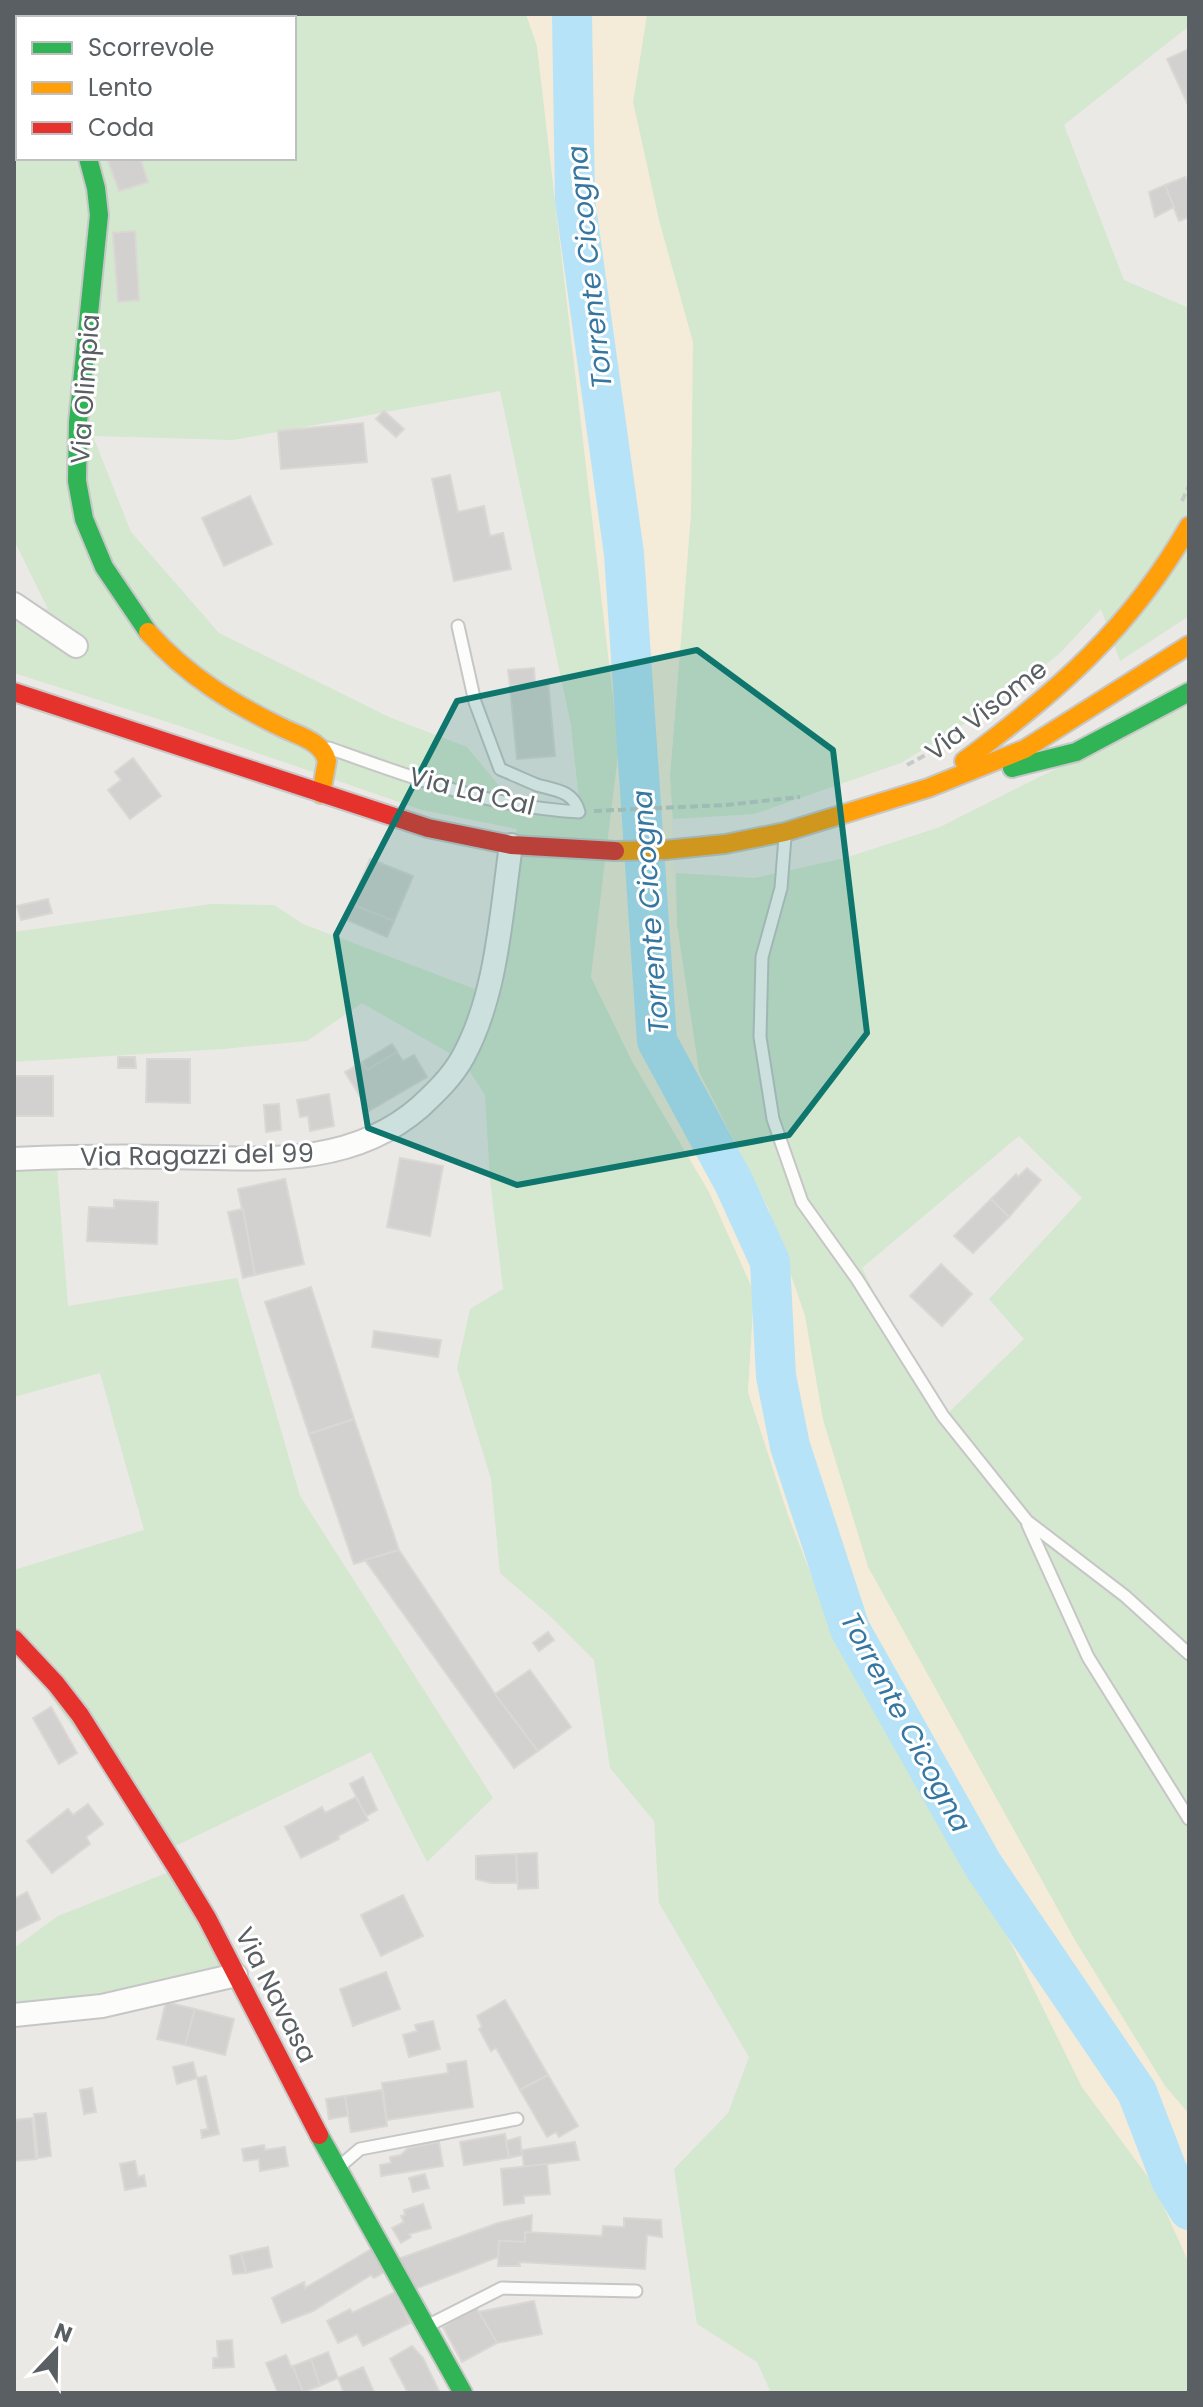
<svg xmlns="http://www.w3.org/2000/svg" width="1203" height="2407" viewBox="0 0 1203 2407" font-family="Poppins,sans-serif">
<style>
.green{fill:#d4e7cf;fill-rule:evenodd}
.sand{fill:#f4ebd9}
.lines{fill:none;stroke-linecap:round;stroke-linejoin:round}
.river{stroke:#b6e3f7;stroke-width:40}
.building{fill:#d2d1cf;stroke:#dad7d4;stroke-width:2}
.lane-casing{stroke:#c6c6c6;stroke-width:15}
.street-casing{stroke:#c6c6c6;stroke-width:26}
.fast-casing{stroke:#c7c7c7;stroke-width:22}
.slow-casing{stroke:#c7c7c7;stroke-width:22}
.jam-casing{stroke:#c7c7c7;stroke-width:22}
.path{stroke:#c5cbc7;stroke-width:4;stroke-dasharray:8 4;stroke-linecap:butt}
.lane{stroke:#fcfcfb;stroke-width:11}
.street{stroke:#fcfcfb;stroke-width:22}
.fast{stroke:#30b455;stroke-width:18}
.slow{stroke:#ff9f0a;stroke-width:18}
.jam{stroke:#e5322d;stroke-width:18}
.marked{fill:#0f766e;fill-opacity:0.2;stroke:#0f766e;stroke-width:6;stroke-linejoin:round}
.labels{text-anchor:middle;stroke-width:6;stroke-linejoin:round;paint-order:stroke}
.street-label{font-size:26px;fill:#5a5f63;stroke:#fff}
.water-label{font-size:28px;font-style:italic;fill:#3677a2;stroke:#fff}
</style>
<rect width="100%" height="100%" fill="#ebe9e5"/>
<!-- green -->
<g class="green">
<path d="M14 14H526L537 46 619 748 591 977 632 1061 709 1192 754 1292 748 1392 788 1515 839 1646 1003 1927 1082 2087 1154 2185 1189 2263V2393H771L757 2362 697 2324 674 2169 728 2113 749 2057 659 1903 654 1821 610 1768 594 1660 551 1617 500 1573 491 1479 457 1368 470 1309 503 1289 490 1180 485 1095 463 1061 362 1003 307 1041 223 1049 14 1062V932L211 904 274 905 303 924 480 991 517 829 422 810 180 726 14 673V602L48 609 14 540ZM18 18H294V158H18ZM500 391 571 725 581 819 519 810 467 747 389 717 219 633 131 532 93 436 233 440Z"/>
<polygon points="647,14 1189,14 1189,26 1064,125 1124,280 1189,308 1189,616 1120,661 1101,609 1060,653 998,703 901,763 754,814 673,819 670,776 691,513 659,220 633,102"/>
<path d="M1189 702V2114L1165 2086 1076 1942 868 1567 823 1420 805 1316 768 1208 699 1072 677 925 676 873 755 878 845 858 940 827ZM1019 1136 1082 1198 989 1299 1024 1339 939 1422 862 1268Z"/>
<polygon points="56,1155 68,1306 237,1278 300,1496 493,1798 427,1862 371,1752 163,1852 14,1646 14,1570 144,1530 100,1373 14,1397 14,1157"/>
<polygon points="174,1870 233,1980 14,2017 14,1948 58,1916"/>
</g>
<!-- sand -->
<polygon class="sand" points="526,14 647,14 633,102 659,220 693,342 691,513 670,776 677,925 699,1072 768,1208 805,1316 823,1420 868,1567 1076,1942 1165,2086 1189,2114 1189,2263 1154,2185 1082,2087 1003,1927 839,1646 788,1515 748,1392 754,1292 709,1192 632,1061 591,977 619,748 537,46"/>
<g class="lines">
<!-- river -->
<polyline class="river" points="572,14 575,200 624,554 657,1041 734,1183 770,1262 776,1376 790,1446 850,1629 983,1865 1137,2092 1171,2180 1189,2210"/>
</g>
<!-- building -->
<g class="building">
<polygon points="1189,49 1189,107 1167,59"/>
<polygon points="107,158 140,158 148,182 119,191"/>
<polygon points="1185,177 1189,184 1189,217 1179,221 1165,185"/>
<polygon points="1165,185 1174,207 1155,217 1149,192"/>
<polygon points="135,231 139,300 118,302 113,233"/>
<polygon points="384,411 404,429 396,437 376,419"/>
<polygon points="363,423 367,462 281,469 278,431"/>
<polygon points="450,475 458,512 484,506 490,536 503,533 511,569 454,581 432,479"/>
<polygon points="250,496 272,544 224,566 202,518"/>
<polygon points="534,668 535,684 510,686 508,670"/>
<polygon points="548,682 555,756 517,759 510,686"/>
<polygon points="133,758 161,796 130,819 108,790 121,780 115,772"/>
<polygon points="370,859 413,876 394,921 351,904"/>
<polygon points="48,899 52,913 21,920 17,906"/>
<polygon points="351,904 394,921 387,937 345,919"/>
<polygon points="392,1044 397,1052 367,1070 362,1062"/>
<polygon points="397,1052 403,1061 414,1055 427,1077 369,1111 345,1072 362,1062 367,1070"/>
<polygon points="118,1057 135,1057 136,1068 118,1068"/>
<polygon points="147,1059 190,1059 190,1103 146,1102"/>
<rect x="14" y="1076" width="39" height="40"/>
<polygon points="329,1094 334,1126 310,1131 308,1116 300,1117 297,1100"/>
<polygon points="279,1104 281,1130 266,1132 264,1105"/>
<polygon points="400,1158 443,1166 430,1236 387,1227"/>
<polygon points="1027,1168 1041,1180 1009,1217 991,1199 1016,1174 1018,1177"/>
<polygon points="285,1179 304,1264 255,1275 238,1189"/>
<polygon points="991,1199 1009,1217 973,1253 954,1236"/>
<polygon points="114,1200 158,1202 157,1244 87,1241 89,1207 114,1208"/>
<polygon points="243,1209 255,1275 243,1278 228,1212"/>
<polygon points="941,1264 972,1294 942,1326 910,1296"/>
<polygon points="311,1287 354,1419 309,1434 265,1302"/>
<polygon points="374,1331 441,1340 438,1357 372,1347"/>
<polygon points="354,1419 399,1550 354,1564 309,1434"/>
<polygon points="399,1550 495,1694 538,1751 514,1768 365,1560"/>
<polygon points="548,1632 554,1640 539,1651 533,1643"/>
<polygon points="530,1670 571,1727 538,1751 495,1694"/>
<polygon points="51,1707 77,1753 59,1764 33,1718"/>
<polygon points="363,1777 377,1810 366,1816 350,1784"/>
<polygon points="356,1797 368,1820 338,1836 339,1839 301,1858 285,1827 322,1807 325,1813"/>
<polygon points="88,1804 103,1824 86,1837 90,1844 52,1873 27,1841 68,1809 73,1815"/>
<polygon points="537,1853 538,1888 518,1889 516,1854"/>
<polygon points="516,1854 517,1883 491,1883 476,1879 476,1856"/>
<polygon points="27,1892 40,1919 14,1932 14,1899"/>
<polygon points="403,1895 423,1936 381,1956 361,1915"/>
<polygon points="386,1972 400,2009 353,2026 340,1989"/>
<polygon points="505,2000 548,2075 520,2090 496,2048 491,2051 479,2029 482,2027 477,2016"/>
<polygon points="166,2002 195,2009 185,2045 157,2039"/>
<polygon points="195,2009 234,2019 225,2055 185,2045"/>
<polygon points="433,2021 440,2049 409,2057 403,2035 417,2031 415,2025"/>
<polygon points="466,2061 473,2107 387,2120 382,2083 448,2073 447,2064"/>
<polygon points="193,2062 197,2078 177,2084 173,2067"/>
<polygon points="548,2075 578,2126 559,2137 556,2132 547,2137 520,2090"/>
<polygon points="206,2076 219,2134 202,2138 201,2130 208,2129 197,2078"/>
<polygon points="92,2088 96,2112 84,2114 80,2090"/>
<polygon points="382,2090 387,2126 351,2132 345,2096"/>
<polygon points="345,2096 348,2116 329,2119 326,2099"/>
<polygon points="46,2113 51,2156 38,2158 34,2114"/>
<polygon points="32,2118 36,2159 14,2161 14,2120"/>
<polygon points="505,2134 509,2158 464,2165 460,2142"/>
<polygon points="520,2137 522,2155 509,2158 506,2141"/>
<polygon points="439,2142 443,2166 381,2176 380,2165 391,2163 390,2157 401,2155 408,2148"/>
<polygon points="575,2142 579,2160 524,2167 522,2150"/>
<polygon points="264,2145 265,2150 285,2147 288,2166 260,2171 259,2159 244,2161 242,2149"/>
<polygon points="135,2161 138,2177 144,2175 146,2186 125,2190 120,2164"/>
<polygon points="547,2164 550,2194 524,2196 524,2203 504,2205 501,2169"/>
<polygon points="425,2174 429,2188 413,2192 409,2178"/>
<polygon points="423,2204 431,2228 409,2234 411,2237 401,2243 392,2228 404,2222 401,2216 405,2215 404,2210"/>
<polygon points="532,2215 531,2234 525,2232 525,2242 499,2241 498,2257 415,2289 398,2259 498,2223"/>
<polygon points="624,2218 661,2220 662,2237 647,2235 645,2269 519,2262 520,2266 498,2266 499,2241 525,2242 525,2232 602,2236 603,2226 624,2227"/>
<polygon points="268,2247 272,2267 246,2273 241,2253"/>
<polygon points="373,2248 388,2270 374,2278 371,2275 313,2311 282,2323 272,2298 304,2282 305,2288"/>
<polygon points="241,2253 246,2273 233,2274 230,2256"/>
<polygon points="395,2292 410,2323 363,2346 357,2334 338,2343 327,2321 350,2309 352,2313"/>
<polygon points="534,2301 542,2334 497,2343 478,2312"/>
<polygon points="476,2307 497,2343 462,2362 443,2327"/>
<polygon points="232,2340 234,2367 213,2368 213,2358 218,2358 217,2341"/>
<polygon points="412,2346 423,2358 440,2393 408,2393 390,2359"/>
<polygon points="328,2352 338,2378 320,2386 311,2359"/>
<polygon points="286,2355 291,2367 293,2366 303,2392 278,2393 266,2363"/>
<polygon points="311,2359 320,2386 303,2392 293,2366"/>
<polygon points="363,2367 374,2392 344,2393 338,2378"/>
</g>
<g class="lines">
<!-- lane casing -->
<g class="lane-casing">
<g id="lane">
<path d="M329 748C413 778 489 807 579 812 574 791 555 790 537 785 525 780 512 774 500 769L475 702 458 626"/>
<polyline points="785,837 781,888 762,957 760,1037 773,1119 802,1202 857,1279 943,1416 1027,1521 1125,1596 1189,1654"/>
<polyline points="1028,1525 1088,1657 1189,1819"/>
<polyline points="339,2167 360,2149 517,2119"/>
<polyline points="429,2325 502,2288 636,2291"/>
</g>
</g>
<!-- street casing -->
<g class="street-casing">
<g id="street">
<polyline points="49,14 51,18"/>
<polyline points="14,604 76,646"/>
<path d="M14 1159C64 1157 115 1156 165 1157 254 1158 348 1170 420 1107 436 1092 452 1077 463 1057 497 995 501 914 511 845"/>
<polyline points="14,2015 102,2006 236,1975"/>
</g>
</g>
<!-- fast casing -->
<g class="fast-casing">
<g id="fast">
<polyline points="88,158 96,188 99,215 78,422 77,481 84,519 104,567 148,632"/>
<polyline points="1012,768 1076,752 1189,692"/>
<polyline points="319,2135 463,2393"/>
</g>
</g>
<!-- slow casing -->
<g class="slow-casing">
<g id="slow">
<path d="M148 632C187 676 233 704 285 729 302 737 322 742 327 761L321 794"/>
<path d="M964 761C1057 692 1131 628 1189 526"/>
<polyline points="615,851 665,850 725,844 785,832 928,788 1025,749 1189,645"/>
</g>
</g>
<!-- jam casing -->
<g class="jam-casing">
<g id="jam">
<polyline points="14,692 428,828 511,845 615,851"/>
<polyline points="14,1639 56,1684 80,1715 178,1870 207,1918 319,2135"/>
</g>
</g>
<!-- path -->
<g class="path">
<polyline points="1182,501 1189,486"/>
<polyline points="907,765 942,746"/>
<polyline points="594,811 726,805 800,797"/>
</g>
<!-- lane -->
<use href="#lane" class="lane"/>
<!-- street -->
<use href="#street" class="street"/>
<!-- fast -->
<use href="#fast" class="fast"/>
<!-- slow -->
<use href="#slow" class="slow"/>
<!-- jam -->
<use href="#jam" class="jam"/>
</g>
<!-- marked area -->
<path class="marked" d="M697 650 833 750 867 1033 789 1135 517 1185 368 1128 336 935 457 701Z"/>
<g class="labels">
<!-- street labels -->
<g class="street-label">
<text transform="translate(85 389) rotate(-86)" y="9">Via Olimpia</text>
<text transform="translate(986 710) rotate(-38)" y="9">Via Visome</text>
<text transform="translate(472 791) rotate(14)" y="9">Via La Cal</text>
<text transform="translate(197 1155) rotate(-1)" y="9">Via Ragazzi del 99</text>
<text transform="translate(276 1995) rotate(63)" y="9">Via Navasa</text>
</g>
<!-- water labels -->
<g class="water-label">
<text transform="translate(589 267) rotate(-96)" y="10">Torrente Cicogna</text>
<text transform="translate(650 912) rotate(-94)" y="10">Torrente Cicogna</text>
<text transform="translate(906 1722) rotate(62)" y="10">Torrente Cicogna</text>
</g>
</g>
<!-- border -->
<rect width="1203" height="2407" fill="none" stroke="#5a5f63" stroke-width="32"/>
<!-- legend -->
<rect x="16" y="16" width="280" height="144" fill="#ffffff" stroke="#bdbfc1" stroke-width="2"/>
<rect x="32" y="42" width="40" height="12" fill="#30b455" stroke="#bdbfc1" stroke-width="2"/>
<text x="88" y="56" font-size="24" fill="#5a5f63">Scorrevole</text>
<rect x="32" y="82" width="40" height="12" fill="#ff9f0a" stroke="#bdbfc1" stroke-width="2"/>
<text x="88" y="96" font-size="24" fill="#5a5f63">Lento</text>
<rect x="32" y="122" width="40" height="12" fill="#e5322d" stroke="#bdbfc1" stroke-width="2"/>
<text x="88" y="136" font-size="24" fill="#5a5f63">Coda</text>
<!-- north arrow -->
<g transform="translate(56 2351) rotate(22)" stroke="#ffffff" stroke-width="6" paint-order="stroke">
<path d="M0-6L14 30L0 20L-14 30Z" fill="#5a5f63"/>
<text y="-12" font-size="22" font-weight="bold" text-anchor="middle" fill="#5a5f63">N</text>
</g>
</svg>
